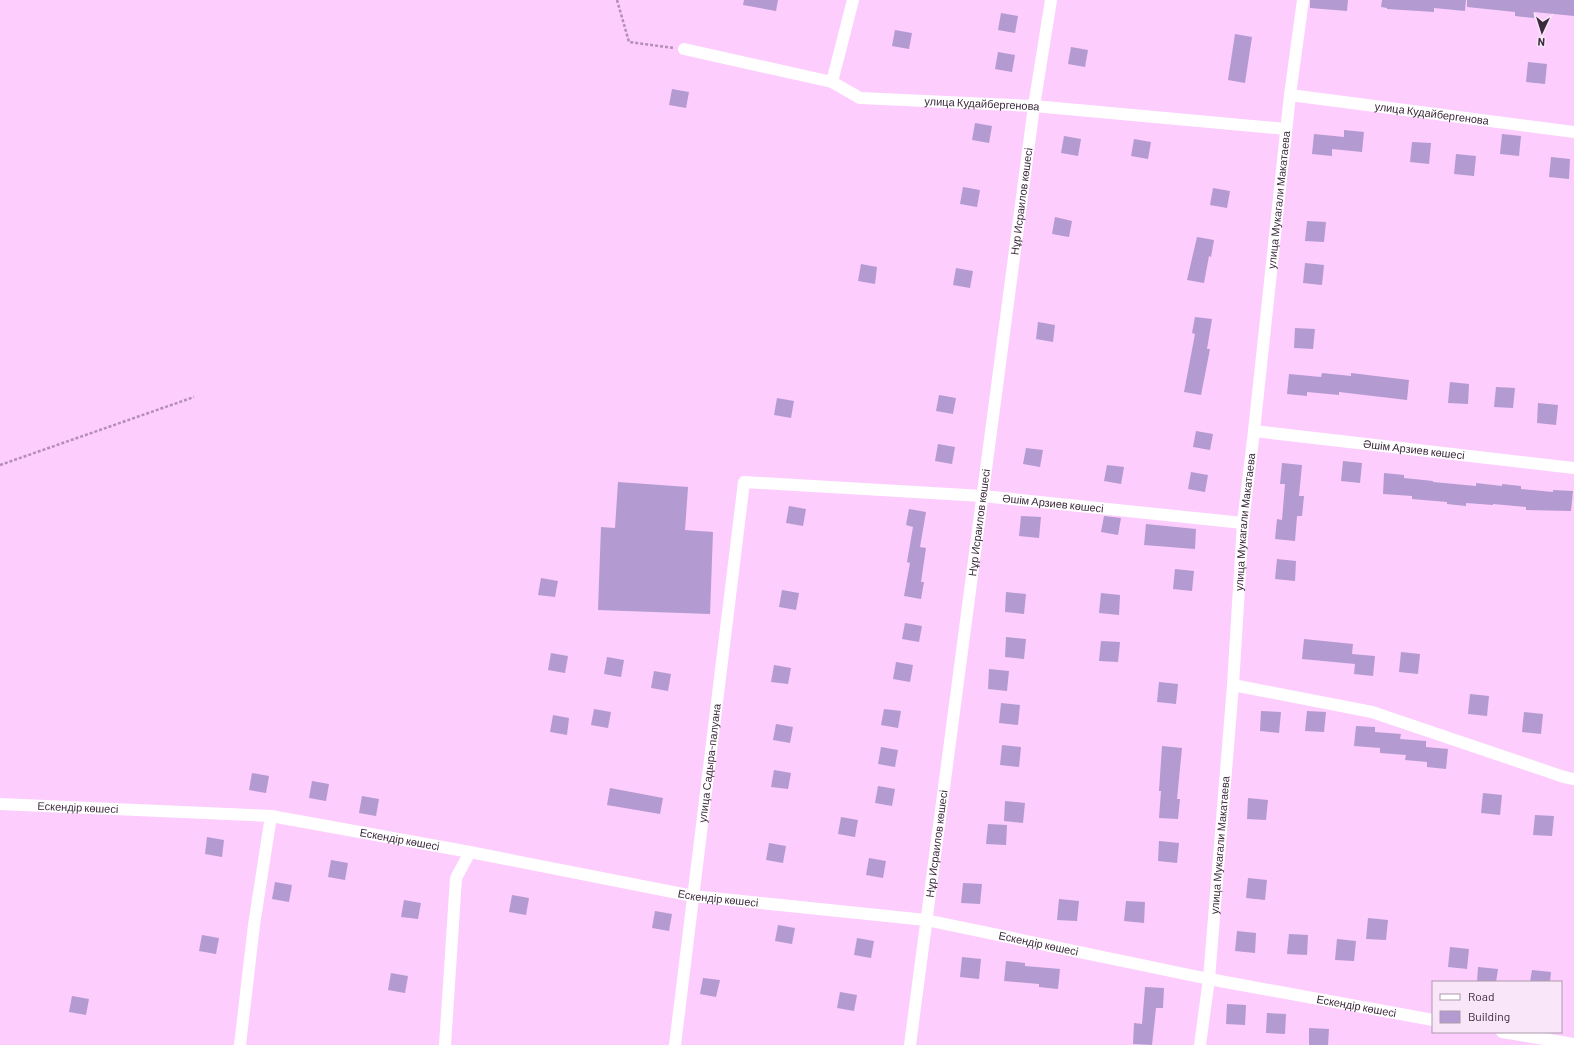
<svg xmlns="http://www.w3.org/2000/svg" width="1574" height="1045" viewBox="0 0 1574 1045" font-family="Barlow,sans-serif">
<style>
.building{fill:#b39ad1}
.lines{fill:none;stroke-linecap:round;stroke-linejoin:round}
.path{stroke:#b48fb5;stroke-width:2.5;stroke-dasharray:3 2;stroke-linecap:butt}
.minor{stroke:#fff;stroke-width:12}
.labels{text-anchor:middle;stroke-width:3;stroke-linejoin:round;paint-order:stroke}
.street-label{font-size:11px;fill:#3c293c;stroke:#f9e6f9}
</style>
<rect width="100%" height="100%" fill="#fdcdfe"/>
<!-- building -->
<g class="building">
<polygon points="744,0 778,0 776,11 743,5"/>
<polygon points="1310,0 1348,0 1347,11 1310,8"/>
<polygon points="1382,0 1466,0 1465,11 1434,8 1434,12 1387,9 1387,8 1381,7"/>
<polygon points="1467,0 1574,0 1574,16 1534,12 1534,18 1515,16 1515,12 1467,7"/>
<polygon points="1001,13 1018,16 1015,33 998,30"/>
<polygon points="895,30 912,33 909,49 892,46"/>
<polygon points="1235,34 1252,37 1245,83 1228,80"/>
<polygon points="1071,47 1088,50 1085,67 1068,64"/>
<polygon points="998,52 1015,55 1012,72 995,69"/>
<polygon points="1528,62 1547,64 1545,84 1526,82"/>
<polygon points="672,89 689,92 686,108 669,105"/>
<polygon points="975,123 992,126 989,143 972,140"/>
<polygon points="1344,130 1364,132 1362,152 1332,149 1332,156 1312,154 1314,134 1344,137"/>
<polygon points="1502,134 1521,136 1519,156 1500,154"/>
<polygon points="1064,136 1081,139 1078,156 1061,153"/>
<polygon points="1134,139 1151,142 1148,159 1131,156"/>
<polygon points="1412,142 1431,143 1429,164 1410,162"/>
<polygon points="1456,154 1476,156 1474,176 1454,174"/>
<polygon points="1551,157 1570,159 1569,179 1549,177"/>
<polygon points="963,187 980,190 977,207 960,204"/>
<polygon points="1213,188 1230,191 1227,208 1210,205"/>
<polygon points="1055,217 1072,221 1069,237 1052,234"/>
<polygon points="1307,221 1326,222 1324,242 1305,241"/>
<polygon points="1197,237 1214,240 1211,257 1209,256 1204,283 1187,280"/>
<polygon points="1305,263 1324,265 1322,285 1303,283"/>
<polygon points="861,264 877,267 875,284 858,281"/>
<polygon points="956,268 973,271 970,288 953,285"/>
<polygon points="1195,317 1212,319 1207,349 1210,349 1201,395 1184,392 1195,334 1192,333"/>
<polygon points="1038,322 1055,325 1053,342 1036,339"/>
<polygon points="1295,328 1315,329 1313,349 1294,348"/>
<polygon points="1322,373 1351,376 1351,373 1409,380 1407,400 1339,392 1339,395 1307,392 1307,396 1287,394 1289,374 1321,377"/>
<polygon points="1450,382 1469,384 1468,404 1448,403"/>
<polygon points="1496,387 1515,388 1513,408 1494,407"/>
<polygon points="939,395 956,398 953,414 936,411"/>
<polygon points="777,398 794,401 791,418 774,415"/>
<polygon points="1538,403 1558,405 1556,425 1537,423"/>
<polygon points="1196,431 1213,434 1210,450 1193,447"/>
<polygon points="938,444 955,447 952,464 935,461"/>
<polygon points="1026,448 1043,450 1040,467 1023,464"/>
<polygon points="1343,461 1362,463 1360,483 1341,481"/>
<polygon points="1282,463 1302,465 1299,496 1304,496 1302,516 1297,516 1295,541 1275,539 1277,519 1282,520 1285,484 1280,484"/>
<polygon points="1107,465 1124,467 1121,484 1104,481"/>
<polygon points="1191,472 1208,475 1205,492 1188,489"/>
<polygon points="1384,473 1404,475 1404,478 1433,481 1433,482 1476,486 1476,483 1502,486 1502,484 1521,486 1521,489 1553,492 1553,490 1573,491 1571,511 1526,510 1526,507 1493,504 1493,505 1466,503 1466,506 1447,504 1447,502 1412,499 1412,496 1383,494"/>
<polygon points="618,482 688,487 685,530 713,532 710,614 598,610 601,527 615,528"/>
<polygon points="789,506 806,509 803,526 786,523"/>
<polygon points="909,509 926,512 920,547 926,548 921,582 924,582 921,599 904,596 910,563 907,562 913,527 906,525"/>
<polygon points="1021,516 1041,517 1039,538 1019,536"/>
<polygon points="1104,516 1121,518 1118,535 1101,532"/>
<polygon points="1146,524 1196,529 1195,549 1144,545"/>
<polygon points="1277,559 1296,561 1295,581 1275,579"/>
<polygon points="1175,569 1194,571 1192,591 1173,589"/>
<polygon points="541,578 558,581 555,597 538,595"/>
<polygon points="782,590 799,593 796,610 779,607"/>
<polygon points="1006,592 1026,594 1024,614 1005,612"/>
<polygon points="1101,593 1120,595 1119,615 1099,613"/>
<polygon points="905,623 922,626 919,642 902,639"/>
<polygon points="1006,637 1026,639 1024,659 1005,657"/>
<polygon points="1304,639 1353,644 1352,654 1375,656 1373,676 1354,674 1355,664 1302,659"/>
<polygon points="1101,641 1120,642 1118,662 1099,661"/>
<polygon points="1401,652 1420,654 1418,674 1399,672"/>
<polygon points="551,653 568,656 565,673 548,670"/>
<polygon points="607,657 624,660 621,677 604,674"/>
<polygon points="896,662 913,665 910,682 893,679"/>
<polygon points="774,665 791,668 788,684 771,682"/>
<polygon points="989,669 1009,671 1007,691 988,689"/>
<polygon points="654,671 671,674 668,691 651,688"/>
<polygon points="1159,682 1178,684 1176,704 1157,702"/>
<polygon points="1470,694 1489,696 1487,716 1468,714"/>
<polygon points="1001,703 1020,705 1018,725 999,723"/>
<polygon points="594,709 611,712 608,728 591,725"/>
<polygon points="884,709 901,711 898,728 881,725"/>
<polygon points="1261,711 1281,712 1279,733 1260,731"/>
<polygon points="1307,711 1326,712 1324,732 1305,731"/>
<polygon points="1524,712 1543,714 1541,734 1522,732"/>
<polygon points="553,715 569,718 567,735 550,732"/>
<polygon points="776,724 793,727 790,743 773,740"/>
<polygon points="1356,726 1375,727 1375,732 1401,734 1400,739 1426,741 1426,747 1448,749 1446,769 1427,767 1427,762 1405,760 1406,755 1380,753 1380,748 1354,746"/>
<polygon points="1002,745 1021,747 1019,767 1000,765"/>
<polygon points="1162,746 1182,748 1177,799 1180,799 1178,819 1159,818 1161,791 1159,791"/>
<polygon points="881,747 898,750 895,767 878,764"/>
<polygon points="774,770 791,773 788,789 771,787"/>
<polygon points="252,773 269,776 266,793 249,790"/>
<polygon points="312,781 329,784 326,801 309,798"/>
<polygon points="878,786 895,789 892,806 875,803"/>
<polygon points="610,788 663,798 660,814 607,805"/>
<polygon points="1483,793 1502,795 1500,815 1481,813"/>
<polygon points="362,796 379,799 376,816 359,813"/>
<polygon points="1248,798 1268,800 1266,820 1247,819"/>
<polygon points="1005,801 1025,803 1023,823 1004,821"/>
<polygon points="1535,815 1554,816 1552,836 1533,835"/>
<polygon points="841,817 858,820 855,837 838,834"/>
<polygon points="988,824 1007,825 1006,845 986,844"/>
<polygon points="207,837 224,840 222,857 205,854"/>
<polygon points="1159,841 1179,843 1177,863 1158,861"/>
<polygon points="769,843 786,846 783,863 766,860"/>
<polygon points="869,858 886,861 883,878 866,875"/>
<polygon points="331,860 348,863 345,880 328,877"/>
<polygon points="1248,878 1267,880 1265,900 1246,898"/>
<polygon points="275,882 292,885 289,902 272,899"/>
<polygon points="963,883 982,884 980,904 961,903"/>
<polygon points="512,895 529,898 526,915 509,912"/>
<polygon points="1059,899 1079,901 1077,921 1057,920"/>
<polygon points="404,900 421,903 418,919 401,917"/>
<polygon points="1126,901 1145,902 1144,923 1124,921"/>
<polygon points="655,911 672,914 669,931 652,928"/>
<polygon points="1368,918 1388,920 1386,940 1366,939"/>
<polygon points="778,925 795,928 792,944 775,941"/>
<polygon points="1237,931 1256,933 1255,953 1235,951"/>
<polygon points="1289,934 1308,935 1307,955 1287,954"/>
<polygon points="202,935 219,938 216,954 199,951"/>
<polygon points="857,938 874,941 871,958 854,955"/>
<polygon points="1337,939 1356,941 1354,961 1335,960"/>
<polygon points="1450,947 1469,949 1467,969 1448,967"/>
<polygon points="962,957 981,959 979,979 960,977"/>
<polygon points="1006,961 1025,963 1025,966 1060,969 1058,989 1039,987 1039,984 1004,981"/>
<polygon points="1478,967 1498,969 1496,982 1477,982"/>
<polygon points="1532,970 1551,972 1550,982 1530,982"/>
<polygon points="391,973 408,976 405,993 388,990"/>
<polygon points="703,978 720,980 716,997 700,994"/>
<polygon points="1145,987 1164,988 1163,1008 1156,1008 1152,1045 1133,1044 1134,1023 1142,1024"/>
<polygon points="840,992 857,995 854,1011 837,1008"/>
<polygon points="72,996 89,999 86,1015 69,1012"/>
<polygon points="1227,1004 1246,1005 1245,1025 1226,1024"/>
<polygon points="1267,1013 1286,1014 1285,1034 1266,1033"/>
<polygon points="1309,1028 1329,1029 1328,1045 1309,1045"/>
</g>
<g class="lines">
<!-- path -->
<g class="path">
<polyline points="617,0 629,42 674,48"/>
<polyline points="0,465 194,397"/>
</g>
<!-- minor -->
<g class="minor">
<path id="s1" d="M684 49 832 82 860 98 1034 106 1286 129"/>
<polyline points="832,82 853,0"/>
<path id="s2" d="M1290 95 1574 132"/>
<path id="s3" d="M1254 431 1574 468"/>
<polyline points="1233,685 1372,712 1564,777 1574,779"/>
<path id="s4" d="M0 804 271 816 470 852 693 896 926 920 1209 979 1433 1020"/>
<polyline points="1502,1032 1574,1044"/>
<polyline points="240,1045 254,925 271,816"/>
<polyline points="445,1045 456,878 470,852"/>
<path id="s5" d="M675 1045 744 482 983 496 1243 523"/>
<path id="s6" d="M910 1045 1034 106 1051 0"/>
<path id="s7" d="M1200 1045 1209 979 1233 685 1243 523 1254 431 1290 95 1303 0"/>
</g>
</g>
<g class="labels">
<!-- street labels -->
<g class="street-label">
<text dy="4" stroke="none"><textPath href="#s1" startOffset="306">улица Кудайбергенова</textPath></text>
<text dy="4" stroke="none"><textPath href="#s2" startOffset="143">улица Кудайбергенова</textPath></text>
<text dy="4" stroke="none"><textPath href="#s7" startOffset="849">улица Мукагали Макатаева</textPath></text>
<text dy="4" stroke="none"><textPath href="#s6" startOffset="851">Нұр Исраилов көшесі</textPath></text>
<text dy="4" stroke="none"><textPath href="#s3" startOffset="161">Әшім Арзиев көшесі</textPath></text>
<text dy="4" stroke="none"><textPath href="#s5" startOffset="877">Әшім Арзиев көшесі</textPath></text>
<text dy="4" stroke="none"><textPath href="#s6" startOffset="527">Нұр Исраилов көшесі</textPath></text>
<text dy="4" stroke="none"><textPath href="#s7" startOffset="525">улица Мукагали Макатаева</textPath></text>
<text dy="4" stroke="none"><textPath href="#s5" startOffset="284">улица Садыра-палуана</textPath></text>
<text dy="4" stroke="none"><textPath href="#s4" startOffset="78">Ескендір көшесі</textPath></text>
<text dy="4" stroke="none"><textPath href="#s4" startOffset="402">Ескендір көшесі</textPath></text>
<text dy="4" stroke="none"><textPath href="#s6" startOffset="203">Нұр Исраилов көшесі</textPath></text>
<text dy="4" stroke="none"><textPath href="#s7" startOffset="201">улица Мукагали Макатаева</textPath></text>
<text dy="4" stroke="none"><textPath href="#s4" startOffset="726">Ескендір көшесі</textPath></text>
<text dy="4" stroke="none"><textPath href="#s4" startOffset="1050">Ескендір көшесі</textPath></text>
<text dy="4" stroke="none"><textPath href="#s4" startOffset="1374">Ескендір көшесі</textPath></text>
</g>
</g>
<!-- legend -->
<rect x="1432" y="981" width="130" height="52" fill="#f9e6f9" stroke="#ad9aad"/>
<rect x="1440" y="994" width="20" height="6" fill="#ffffff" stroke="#ad9aad"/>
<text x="1468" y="1001" font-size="12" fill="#3c293c">Road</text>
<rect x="1440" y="1011" width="20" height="12" fill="#b39ad1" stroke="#ad9aad"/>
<text x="1468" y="1021" font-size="12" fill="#3c293c">Building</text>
<!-- north arrow -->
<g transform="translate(1542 32) rotate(184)" stroke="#f9e6f9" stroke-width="3" paint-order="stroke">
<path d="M0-3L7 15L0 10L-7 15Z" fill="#3c293c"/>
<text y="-6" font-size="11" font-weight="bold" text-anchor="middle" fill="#3c293c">N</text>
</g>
</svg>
